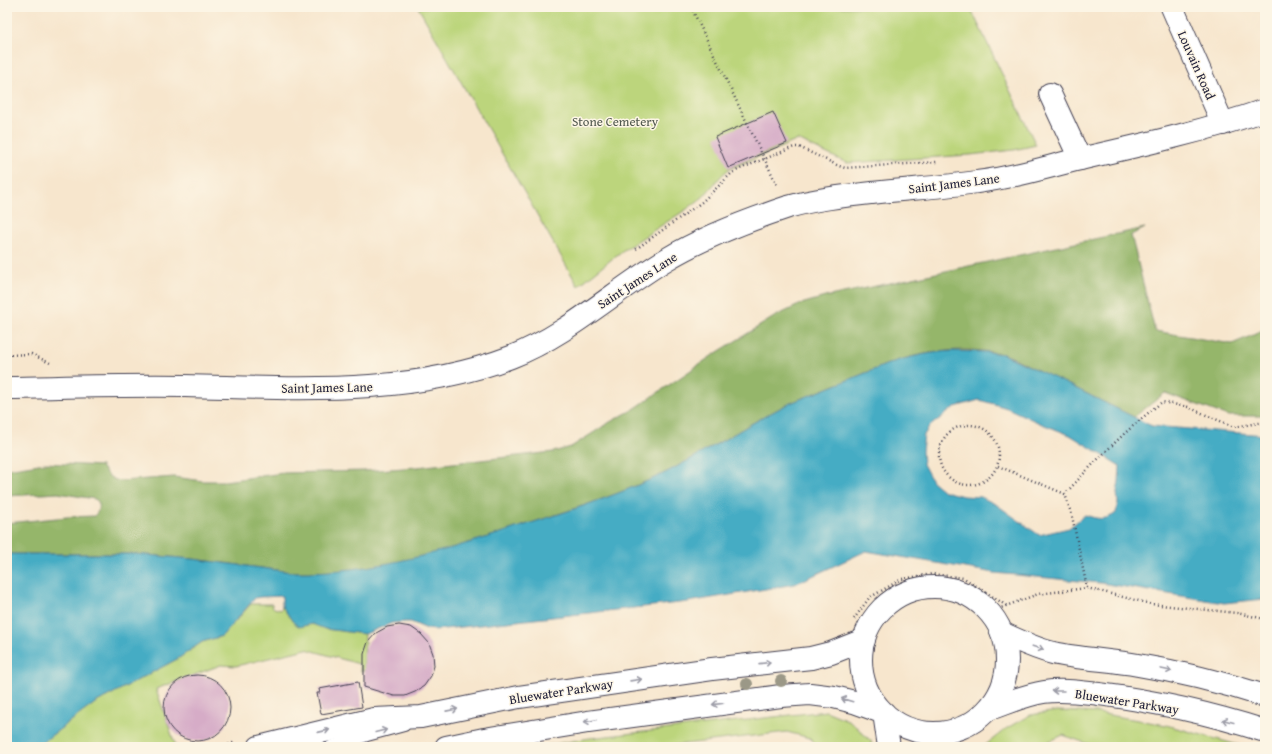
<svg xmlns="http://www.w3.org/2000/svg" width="1272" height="754" viewBox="0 0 1272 754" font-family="'Gentium Book Plus',serif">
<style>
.green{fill:#bcd57b;stroke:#6f7c5b}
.forest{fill:#95b66b;stroke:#5c6c53}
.water{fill:#45acc4;stroke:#346780;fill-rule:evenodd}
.building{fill:#d6acc7}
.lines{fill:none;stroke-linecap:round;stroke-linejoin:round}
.service-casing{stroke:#423f51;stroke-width:14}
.minor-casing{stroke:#423f51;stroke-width:24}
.tertiary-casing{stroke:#423f51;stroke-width:24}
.path{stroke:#423f51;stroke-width:2.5;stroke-dasharray:1 3;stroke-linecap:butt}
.service{stroke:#fff;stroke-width:12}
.minor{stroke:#fff;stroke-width:22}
.tertiary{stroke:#fff;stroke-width:22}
.tree{fill:#9b9887}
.oneway{stroke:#9c9ca7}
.labels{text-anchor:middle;stroke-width:3;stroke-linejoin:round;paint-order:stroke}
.street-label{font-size:13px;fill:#22223b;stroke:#fcf5e5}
.park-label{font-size:13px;fill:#50584e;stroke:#fcf5e5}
</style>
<rect width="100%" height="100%" fill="#fcf5e5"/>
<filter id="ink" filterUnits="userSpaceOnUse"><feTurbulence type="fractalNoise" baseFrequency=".025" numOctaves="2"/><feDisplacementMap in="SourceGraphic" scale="8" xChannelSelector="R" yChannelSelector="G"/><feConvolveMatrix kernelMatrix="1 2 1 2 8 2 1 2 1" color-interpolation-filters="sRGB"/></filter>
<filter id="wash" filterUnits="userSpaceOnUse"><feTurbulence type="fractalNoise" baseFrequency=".012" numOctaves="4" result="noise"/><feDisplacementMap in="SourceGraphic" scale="16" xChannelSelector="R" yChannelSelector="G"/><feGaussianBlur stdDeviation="0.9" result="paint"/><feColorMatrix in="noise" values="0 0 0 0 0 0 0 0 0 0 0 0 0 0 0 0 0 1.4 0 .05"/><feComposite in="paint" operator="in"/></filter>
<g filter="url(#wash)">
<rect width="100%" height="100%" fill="#f7e6cd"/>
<!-- green -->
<g class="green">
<polygon points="418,7 970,7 1036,145 1014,150 970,155 847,163 798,140 729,169 722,175 703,197 687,209 622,251 578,286"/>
<polygon points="251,604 272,604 272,606 274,608 281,610 282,606 293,622 307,625 315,624 325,629 365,634 364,666 367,671 361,671 359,664 306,649 236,666 221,665 156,689 176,747 36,747 95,703 179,658 202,642 222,636"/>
<polygon points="826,711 850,721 871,741 872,747 819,747 810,738 787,732 660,747 537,747 590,738"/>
<polygon points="1058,711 1098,713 1166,725 1245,747 1097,747 1063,735 1037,747 983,747 1007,728 1030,715"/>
</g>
<!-- forest -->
<path class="forest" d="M1145 228 1131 235 1155 331 1232 344 1265 330V416H1228L1165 393 1134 417C1101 401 1069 384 1035 369 1025 364 1013 356 1002 354 966 346 928 351 893 362 868 372 843 382 818 392 806 397 794 401 782 407 743 427 706 452 667 472 627 492 583 506 540 520 460 547 377 575 292 572L193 559 135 554H7V523L67 517 94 516C99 512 102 503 95 499L58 493 7 496V469L45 463 101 466C106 474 111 480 121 481L174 477 203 481H225L283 473 364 471 417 467 553 452 571 447 610 422 634 409 713 355 774 317 801 304 825 297Z"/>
<!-- water -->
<path class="water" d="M953 351 987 352 1003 354 1059 380 1152 426 1265 435V599L1224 603 1101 583 995 573 866 551 795 584 688 602 435 630 427 629 411 622H405L392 623 365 634 325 629 312 624 299 627 293 622 282 606V596L260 597 255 598 222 636 202 642 179 658 95 703 36 747H7V554H135L193 559 292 572C375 574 456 548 534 522 579 508 625 492 667 472 706 452 743 427 782 407 794 401 806 397 818 392 843 382 868 372 893 362 913 356 932 352 953 351ZM979 400 994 404 1007 408 1042 424 1070 435 1120 466 1119 481 1117 492 1118 503 1116 513C1106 521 1097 519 1085 515L1069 528 1039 535 997 505 981 497 963 496 944 491 932 481 923 464 922 451 924 435 930 426 955 407Z"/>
<g id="blocks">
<!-- building -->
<g class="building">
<polygon points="773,112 787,143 728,168 715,137"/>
<polygon points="399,625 411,627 421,634 429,643 433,654 434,666 431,676 424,686 415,692 405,696 394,696 364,687 364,654 368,642 376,633 387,627"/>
<circle cx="197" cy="708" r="33"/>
<polygon points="358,682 362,707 321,714 317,693 320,693 319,689"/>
</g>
</g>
</g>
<g filter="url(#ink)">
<use href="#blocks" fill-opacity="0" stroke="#423f51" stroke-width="1"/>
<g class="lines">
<!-- service casing -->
<g class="service-casing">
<polyline id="service" points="331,747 367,735 404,725"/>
</g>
<!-- minor casing -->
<g class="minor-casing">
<g id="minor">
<polyline points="1172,7 1223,124"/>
<polyline points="1050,94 1080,159"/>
<circle cx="934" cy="660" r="73"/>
<path d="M1002 633C1019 641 1036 649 1053 653 1081 659 1110 660 1138 665 1181 672 1224 683 1265 696"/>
<path d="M989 709C1007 703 1025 695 1044 692 1062 689 1081 692 1099 694 1154 701 1212 714 1265 731"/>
<polyline points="259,747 374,719 421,717 519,697 712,669 811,658 831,653 864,640"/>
<polyline points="446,747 484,739 588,722 781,696 810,694 834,697 854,702 884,713 889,747"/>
</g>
</g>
<!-- tertiary casing -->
<g class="tertiary-casing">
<path id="tertiary" d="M7 388C66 387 126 385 185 386 294 388 406 397 511 357 568 335 615 290 667 259 702 238 749 220 788 207 815 199 844 196 872 193 907 189 943 187 977 182 1012 178 1046 167 1080 159 1142 145 1205 131 1265 110"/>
</g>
<!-- path -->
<g class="path">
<polyline points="691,7 778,187"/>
<polyline points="636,249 702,202 732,173 742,168 794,147 799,147 839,166 845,168 937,162"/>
<polyline points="7,355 31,354 50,363"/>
<circle cx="969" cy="455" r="30"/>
<polyline points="998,466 1065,494"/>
<path d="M1087 588 1072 516 1065 494C1095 461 1127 429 1162 402L1188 407 1234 427 1265 422"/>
<polyline points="998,609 1038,594 1087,588 1151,604 1237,613 1265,619"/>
<polyline points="854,619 869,598 902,579 932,574 964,578 1007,606"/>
<polyline points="221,747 236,742"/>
</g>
<!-- service -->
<use href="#service" class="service"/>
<!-- minor -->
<use href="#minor" class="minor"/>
<!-- tertiary -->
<use href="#tertiary" class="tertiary"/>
</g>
<!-- trees -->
<g class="tree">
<circle cx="781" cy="681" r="6"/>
<circle cx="747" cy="684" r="6"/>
</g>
<!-- one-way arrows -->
<defs><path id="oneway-shaft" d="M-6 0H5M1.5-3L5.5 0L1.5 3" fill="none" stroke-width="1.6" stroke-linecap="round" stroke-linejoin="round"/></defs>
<g class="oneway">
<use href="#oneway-shaft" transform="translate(1038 648) rotate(18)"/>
<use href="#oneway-shaft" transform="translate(765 663) rotate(-6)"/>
<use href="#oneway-shaft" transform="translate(1166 670) rotate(12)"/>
<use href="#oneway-shaft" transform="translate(636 680) rotate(-8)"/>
<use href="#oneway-shaft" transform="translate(1058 691) rotate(180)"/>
<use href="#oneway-shaft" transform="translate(847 700) rotate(-164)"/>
<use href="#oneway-shaft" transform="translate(718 704) rotate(173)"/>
<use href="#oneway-shaft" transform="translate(452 710) rotate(-11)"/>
<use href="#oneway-shaft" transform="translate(590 721) rotate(171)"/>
<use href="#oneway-shaft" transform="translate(1228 721) rotate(-166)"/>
<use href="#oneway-shaft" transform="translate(324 731) rotate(-13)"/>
<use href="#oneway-shaft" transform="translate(381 731) rotate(-14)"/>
</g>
</g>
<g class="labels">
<!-- street labels -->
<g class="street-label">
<text transform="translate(1197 65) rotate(66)" y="5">Louvain Road</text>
<text transform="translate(954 183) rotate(-7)" y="5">Saint James Lane</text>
<text transform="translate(637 280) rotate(-33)" y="5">Saint James Lane</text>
<text transform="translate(327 387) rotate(-1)" y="5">Saint James Lane</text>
<text transform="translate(561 691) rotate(-9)" y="5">Bluewater Parkway</text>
<text transform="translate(1127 701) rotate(9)" y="5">Bluewater Parkway</text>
</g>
<!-- park labels -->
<g class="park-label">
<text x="615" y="126">Stone Cemetery</text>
</g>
</g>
<!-- margin -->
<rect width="1272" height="754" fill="none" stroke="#fcf5e5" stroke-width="24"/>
</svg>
